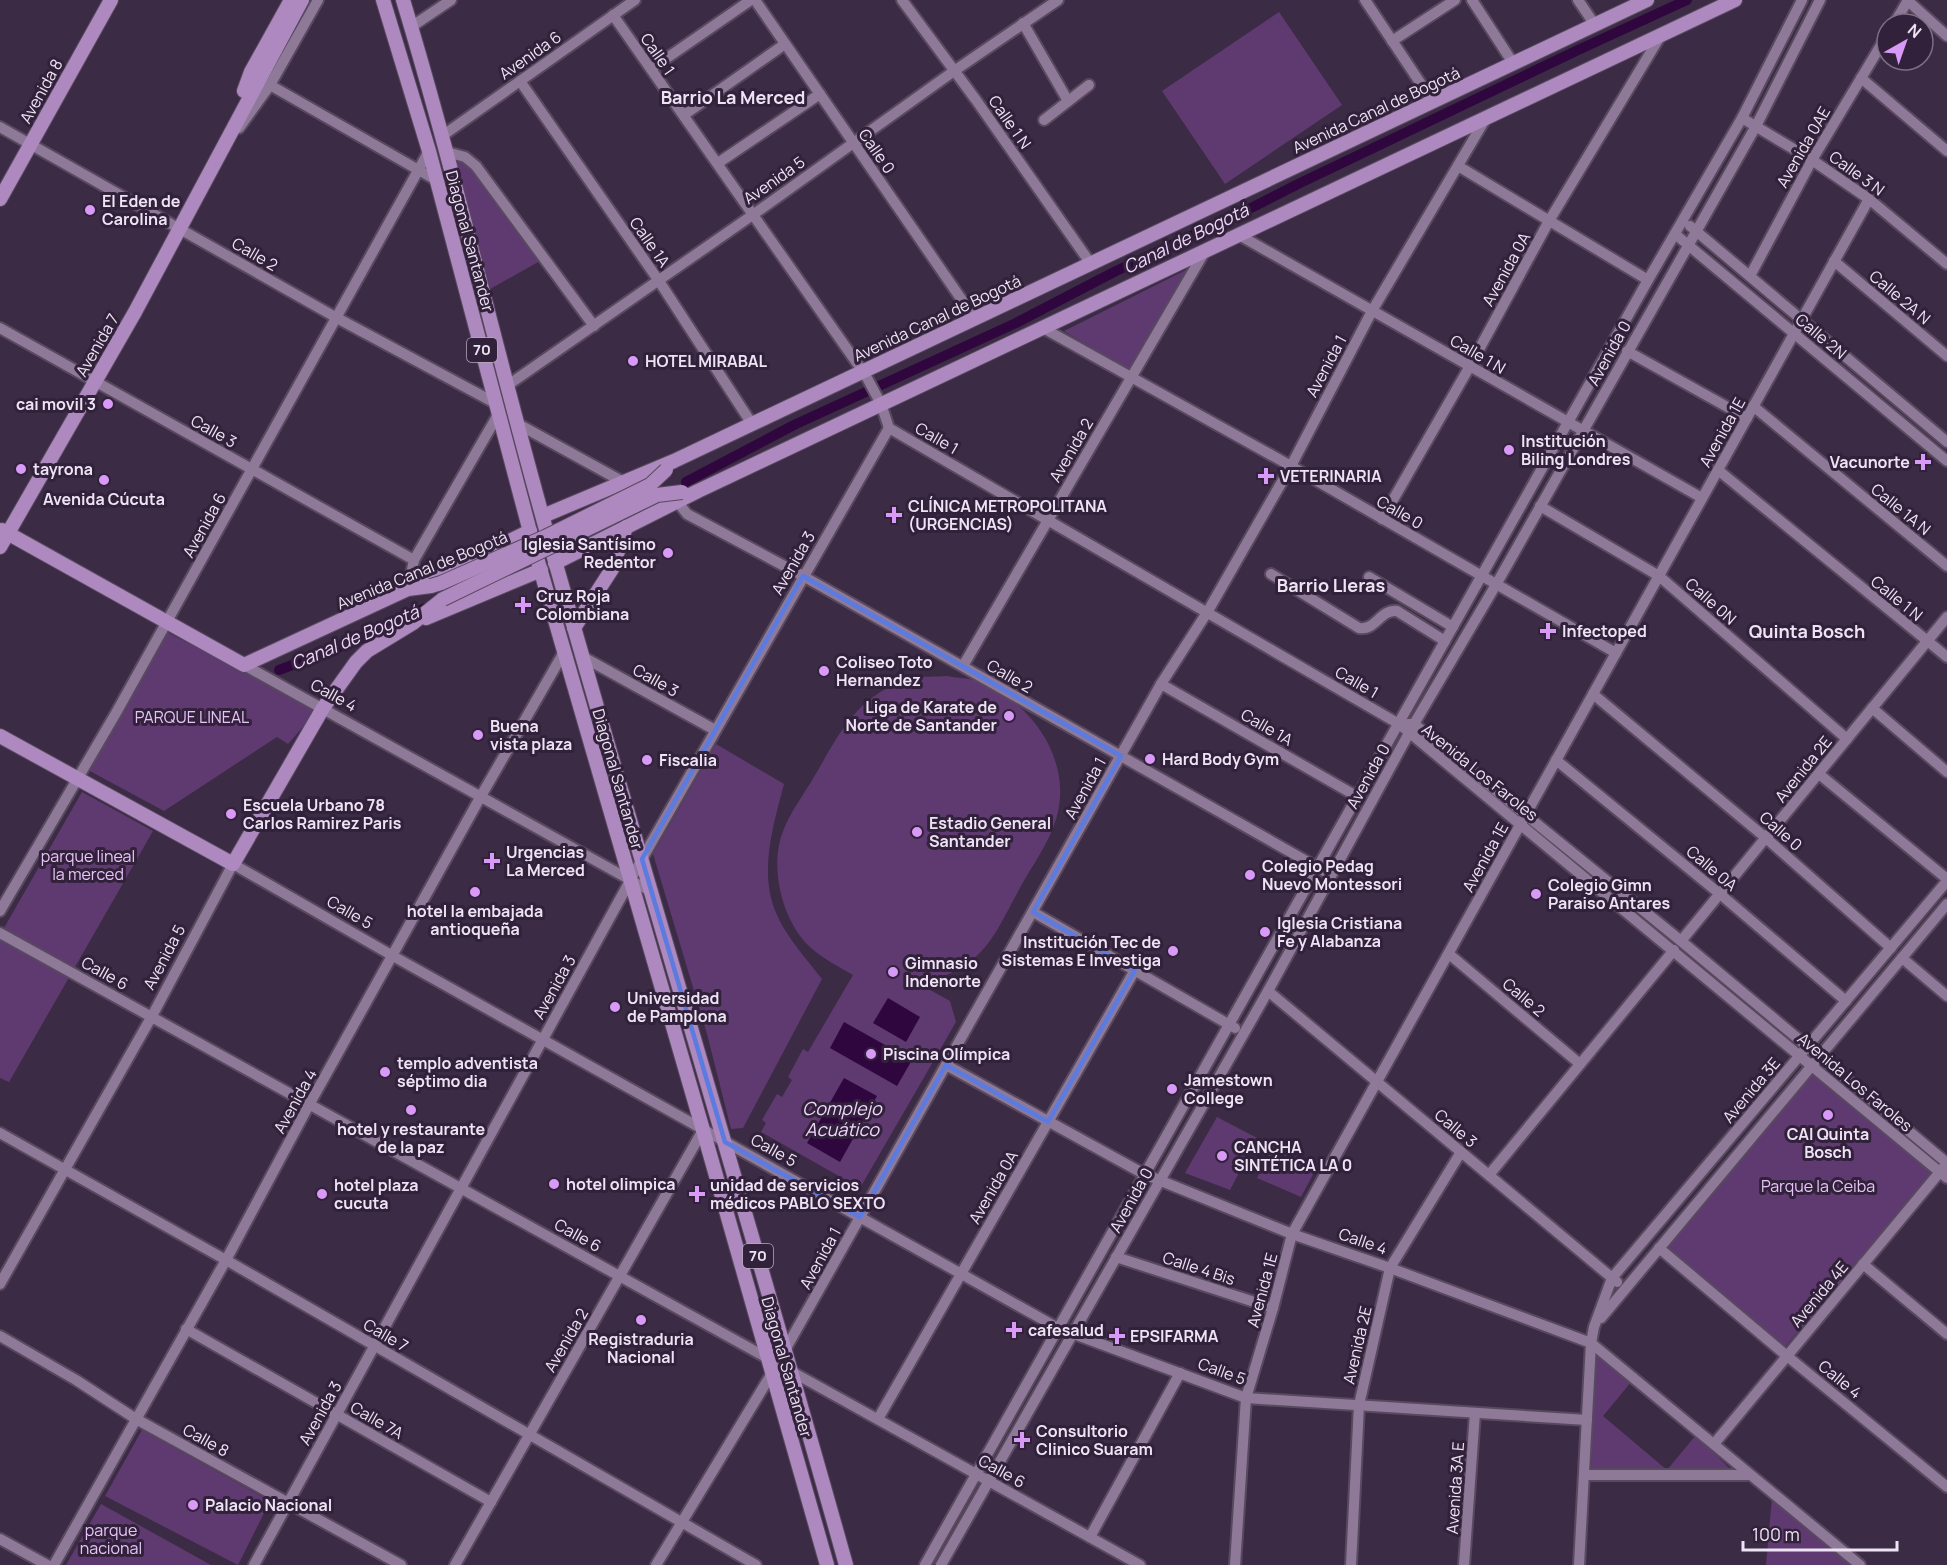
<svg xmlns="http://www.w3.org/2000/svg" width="1947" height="1565" viewBox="0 0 1947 1565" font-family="Manrope,sans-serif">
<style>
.green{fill:#5f3a70}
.water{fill:#2f073e}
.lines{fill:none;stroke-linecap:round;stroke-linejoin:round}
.canal{stroke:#2f073e;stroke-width:10}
.minor-casing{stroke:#58495f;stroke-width:14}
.major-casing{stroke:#58495f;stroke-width:16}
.minor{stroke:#8e7a98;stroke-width:10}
.major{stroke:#ad89bf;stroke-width:14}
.major-bridge-casing{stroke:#58495f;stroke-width:16;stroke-linecap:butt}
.major-bridge{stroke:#ad89bf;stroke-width:14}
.marked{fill:none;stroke:#5c7be0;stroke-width:4.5;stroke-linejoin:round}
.poi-dot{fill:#d99af7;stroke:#32213a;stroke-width:2}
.labels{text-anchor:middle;stroke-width:6;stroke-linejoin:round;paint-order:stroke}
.shield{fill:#32213a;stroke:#b6a9bc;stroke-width:1.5}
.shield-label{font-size:15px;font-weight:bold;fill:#eee3f4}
.street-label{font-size:16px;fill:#eee3f4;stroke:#32213a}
.poi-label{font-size:16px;font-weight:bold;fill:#eee3f4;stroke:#32213a;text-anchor:start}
.park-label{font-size:16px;fill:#e7c4f8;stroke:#32213a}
.neighbourhood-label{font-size:18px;font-weight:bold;fill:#eee3f4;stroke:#32213a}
.water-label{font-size:18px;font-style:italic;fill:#efd8fb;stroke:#32213a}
</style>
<rect width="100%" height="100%" fill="#3c2b45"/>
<!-- green -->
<g class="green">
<polygon points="1279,12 1342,105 1225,184 1162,91"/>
<polygon points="452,158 468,162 540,261 490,289"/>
<polygon points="1196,265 1133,373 1064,331"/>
<polygon points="165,631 318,710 288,744 277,737 164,811 88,770"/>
<path d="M947 676C956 678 966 678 974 680 1025 696 1068 752 1059 806 1055 834 1036 860 1022 884 992 939 985 967 919 984L950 1001 956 1022 860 1188 761 1132 766 1123 762 1120 777 1094 782 1097 792 1080 788 1077 803 1049 808 1052 853 975C839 967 824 959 811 948 782 922 768 865 784 829 791 811 804 794 814 777 841 731 858 692 915 678 925 676 937 677 947 676Z"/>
<path d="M716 744 784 784C773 827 758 873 777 915 786 936 808 961 822 979L743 1128 731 1129 707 1034 653 854Z"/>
<polygon points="82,792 153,831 9,1082 0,1078 0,935"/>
<polygon points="1810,1072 1934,1174 1784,1348 1663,1245"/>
<polygon points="1217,1117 1257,1138 1230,1190 1185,1173"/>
<polygon points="1273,1146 1317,1167 1301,1197 1257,1178"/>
<polygon points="1595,1350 1632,1381 1603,1416 1667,1470 1696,1435 1732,1471 1591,1473"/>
<polygon points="142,1430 270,1501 238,1565 105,1496"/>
<polygon points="1772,1498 1855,1565 1766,1565"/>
<polygon points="101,1504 211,1565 66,1565"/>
</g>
<!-- water -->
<g class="water">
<polygon points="888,998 920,1017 906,1042 873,1023"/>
<polygon points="844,1022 912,1060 897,1086 830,1048"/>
<polygon points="844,1078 877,1096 840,1162 807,1143"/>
</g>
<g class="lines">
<!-- canal -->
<g class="canal">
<polyline points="686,482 794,425 1016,323 1116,271 1253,207 1298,184 1576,51 1687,0"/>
<polyline points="279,670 355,641 425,608"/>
</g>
<!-- minor casing -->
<g class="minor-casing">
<g id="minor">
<polyline points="755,0 975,319"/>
<polyline points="902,0 976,100 1091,264"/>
<polyline points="1365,0 1433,102"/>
<polyline points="1472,0 1513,63"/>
<polyline points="1578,0 1595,25"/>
<polyline points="1907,0 1947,36"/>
<polyline points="613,15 866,376 881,404 889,428 1399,724 1947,1178"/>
<polyline points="1023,23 1068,101"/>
<polyline points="1894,24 1907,2"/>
<polyline points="411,27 451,0"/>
<polyline points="1392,41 1455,0"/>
<polyline points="651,69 751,0"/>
<polyline points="1861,78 1947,151"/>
<polyline points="520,81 659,281 752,424"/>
<polyline points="270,85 436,180"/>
<polyline points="684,115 785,44"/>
<polyline points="1742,118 1812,160 1869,199 1947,264"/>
<polyline points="1044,120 1089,85"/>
<polyline points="0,127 337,318 497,404"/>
<polyline points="239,128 270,85 318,0"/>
<polyline points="442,136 635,0"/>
<polyline points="447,152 465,157 476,166 594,326"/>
<polyline points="718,163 820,94"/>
<polyline points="1458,166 1648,280"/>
<polyline points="1690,226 1947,442"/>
<polyline points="1675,234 1947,461"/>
<polyline points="1239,235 1702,498"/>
<polyline points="1834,261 1947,356"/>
<polyline points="1750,276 1812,160 1887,35"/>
<polyline points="0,328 414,560"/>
<polyline points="1043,328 1291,466 1616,653"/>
<polyline points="1627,351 1747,418"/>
<polyline points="508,385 754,214 954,71 1058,0"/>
<polyline points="1753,406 1947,566"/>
<polyline points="518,424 625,483"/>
<polyline points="1718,470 1947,657"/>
<polyline points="677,501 687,514 803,576 1331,875"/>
<polyline points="1540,506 1659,576 1847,739"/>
<polyline points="1382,519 1470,366 1549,221 1661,35"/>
<path d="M1271 574 1359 628C1376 631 1380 609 1397 611L1445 641"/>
<polyline points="1369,577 1453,627"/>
<polyline points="408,589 414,560 499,413"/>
<polyline points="583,657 715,730"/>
<polyline points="244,665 652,892"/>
<polyline points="963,666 1205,251"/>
<polyline points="1161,684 1358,797"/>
<polyline points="1593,694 1766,838 1891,948"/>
<polyline points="1872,708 1947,772"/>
<polyline points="1408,724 1414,724 1681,941 1947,1163"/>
<polyline points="1556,760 1720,894 1846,1001"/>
<polyline points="1819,774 1947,879"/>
<polyline points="0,911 116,713 429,151"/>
<polyline points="1033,912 1235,1028"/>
<polyline points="0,933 771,1360"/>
<polyline points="1681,941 1947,617"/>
<polyline points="1449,954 1580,1064"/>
<polyline points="1902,958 1947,996"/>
<polyline points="1268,991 1617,1282"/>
<polyline points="946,1065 1144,1174 1292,1234 1390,1268 1591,1343 1860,1565"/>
<polyline points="0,1133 226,1260 756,1565"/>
<polyline points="1489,1175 1674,950"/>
<polyline points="1659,1248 1787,1356 1947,1487"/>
<polyline points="1116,1257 1273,1308"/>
<polyline points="1863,1264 1947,1334"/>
<polyline points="0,1284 152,1016 233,864 393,956 1058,1328 1246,1398 1587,1420"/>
<polyline points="1601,1318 1947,904"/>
<polyline points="186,1329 491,1502"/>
<polyline points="0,1336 76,1380 136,1419 401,1565"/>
<polyline points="787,1369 1140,1565"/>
<polyline points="878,1419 1135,970"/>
<polyline points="1714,1444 1944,1167"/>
<polyline points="1584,1475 1750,1475"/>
<polyline points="1090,1537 1180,1373"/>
<polyline points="0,1539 47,1565"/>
<polyline points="54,1565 226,1260 309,1105 481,796 564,652"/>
<polyline points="254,1565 642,859 889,428"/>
<polyline points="455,1565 703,1130"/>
<polyline points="656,1565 772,1373 1161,684 1208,611 1291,466 1372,311 1486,118"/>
<polyline points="925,1565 1648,280 1742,118 1802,0"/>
<polyline points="941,1565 1268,991 1414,724 1497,583 1756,126 1820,0"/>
<polyline points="1235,1565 1246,1398 1273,1308 1292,1234 1869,199"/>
<polyline points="1351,1565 1359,1405 1390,1268 1461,1152"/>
<polyline points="1464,1565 1475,1413"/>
<polyline points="1579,1565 1591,1343 1594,1327 1612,1278 1947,881"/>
</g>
</g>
<!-- major casing -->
<g class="major-casing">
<g id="major">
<polyline points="383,0 429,151 537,558 703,1130 827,1565"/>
<path d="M403 0C460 188 502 379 557 568 652 901 753 1232 846 1565"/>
<polyline points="244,91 251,72 291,0"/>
<polyline points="0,199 111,0"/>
<polyline points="543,516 674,461 1647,0"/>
<polyline points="2,530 244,665 408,589 431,586"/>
<polyline points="0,547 135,312 302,0"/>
<polyline points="555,563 698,491 1735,0"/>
<polyline points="419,585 530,531"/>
<polyline points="426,618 541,570"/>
<polyline points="574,628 612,569 626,527"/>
<polyline points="0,736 233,864 323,708 356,662 367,651 413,623 443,599"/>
</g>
</g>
<!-- minor -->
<use href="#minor" class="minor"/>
<!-- major -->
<use href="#major" class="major"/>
<!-- major-bridge casing -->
<g class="major-bridge-casing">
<g id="major-bridge">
<polyline points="431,586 441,583 545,537 650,485 666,470"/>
<polyline points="443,599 657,495 682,492"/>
</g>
</g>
<!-- major-bridge -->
<use href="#major-bridge" class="major-bridge"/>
</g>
<!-- marked area -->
<path class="marked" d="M803 576 1121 756 1033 912 1135 970 1048 1122 946 1065 860 1217 725 1142 642 859Z"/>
<!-- markers -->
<g class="poi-dot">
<circle cx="90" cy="210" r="6"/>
<circle cx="633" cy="361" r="6"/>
<circle cx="108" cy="404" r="6"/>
<circle cx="1509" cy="450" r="6"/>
<path d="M1920 453h6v6h6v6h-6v6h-6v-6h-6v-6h6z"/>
<circle cx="21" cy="469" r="6"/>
<path d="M1263 467h6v6h6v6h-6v6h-6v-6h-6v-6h6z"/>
<circle cx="104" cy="480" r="6"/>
<path d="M891 506h6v6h6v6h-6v6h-6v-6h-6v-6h6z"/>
<circle cx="668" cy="553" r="6"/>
<path d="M520 596h6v6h6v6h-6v6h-6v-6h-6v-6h6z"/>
<path d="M1545 622h6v6h6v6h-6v6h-6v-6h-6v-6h6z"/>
<circle cx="824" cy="671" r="6"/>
<circle cx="1009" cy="716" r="6"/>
<circle cx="478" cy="735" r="6"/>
<circle cx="1150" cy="759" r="6"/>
<circle cx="647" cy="760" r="6"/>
<circle cx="231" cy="814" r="6"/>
<circle cx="917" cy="832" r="6"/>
<path d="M489 852h6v6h6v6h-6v6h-6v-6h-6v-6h6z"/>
<circle cx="1250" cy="875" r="6"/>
<circle cx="475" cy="892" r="6"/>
<circle cx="1536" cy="894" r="6"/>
<circle cx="1265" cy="932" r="6"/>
<circle cx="1173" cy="951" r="6"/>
<circle cx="893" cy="972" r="6"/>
<circle cx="615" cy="1007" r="6"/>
<circle cx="871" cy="1054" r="6"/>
<circle cx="385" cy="1072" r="6"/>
<circle cx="1172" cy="1089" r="6"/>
<circle cx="411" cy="1110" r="6"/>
<circle cx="1828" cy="1115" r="6"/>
<circle cx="1222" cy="1156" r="6"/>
<circle cx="554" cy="1184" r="6"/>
<circle cx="322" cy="1194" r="6"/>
<path d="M694 1185h6v6h6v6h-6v6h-6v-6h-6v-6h6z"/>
<circle cx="641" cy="1320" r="6"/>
<path d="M1011 1321h6v6h6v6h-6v6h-6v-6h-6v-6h6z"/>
<path d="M1114 1327h6v6h6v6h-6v6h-6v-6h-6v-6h6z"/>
<path d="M1019 1431h6v6h6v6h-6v6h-6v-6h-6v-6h6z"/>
<circle cx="193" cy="1505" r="6"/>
</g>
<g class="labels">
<!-- shield labels -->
<g class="shield">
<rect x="467" y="338" width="30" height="24" rx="4.5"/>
<rect x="743" y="1244" width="30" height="24" rx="4.5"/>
</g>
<g class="shield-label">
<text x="482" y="355">70</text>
<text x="758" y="1261">70</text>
</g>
<!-- street labels -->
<g class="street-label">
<text transform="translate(658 54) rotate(55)" y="6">Calle 1</text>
<text transform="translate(530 55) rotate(-35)" y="6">Avenida 6</text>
<text transform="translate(41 91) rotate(-61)" y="6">Avenida 8</text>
<text transform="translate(1376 110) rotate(-25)" y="6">Avenida Canal de Bogotá</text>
<text transform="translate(1010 122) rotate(55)" y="6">Calle 1 N</text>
<text transform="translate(1803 147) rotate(-60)" y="6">Avenida 0AE</text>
<text transform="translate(877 151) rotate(55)" y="6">Calle 0</text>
<text transform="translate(1857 173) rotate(36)" y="6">Calle 3 N</text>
<text transform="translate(774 180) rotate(-35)" y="6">Avenida 5</text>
<text transform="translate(470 241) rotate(75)" y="6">Diagonal Santander</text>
<text transform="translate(650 242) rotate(55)" y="6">Calle 1A</text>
<text transform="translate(255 254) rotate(30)" y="6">Calle 2</text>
<text transform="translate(1506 269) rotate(-61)" y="6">Avenida 0A</text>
<text transform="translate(1900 297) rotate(40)" y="6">Calle 2A N</text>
<text transform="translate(937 318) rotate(-25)" y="6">Avenida Canal de Bogotá</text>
<text transform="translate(1821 336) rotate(40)" y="6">Calle 2N</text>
<text transform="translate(97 345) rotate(-60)" y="6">Avenida 7</text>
<text transform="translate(1609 353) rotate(-61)" y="6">Avenida 0</text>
<text transform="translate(1478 354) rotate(30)" y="6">Calle 1 N</text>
<text transform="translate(1326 366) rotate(-62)" y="6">Avenida 1</text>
<text transform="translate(214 431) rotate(29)" y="6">Calle 3</text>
<text transform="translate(1722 432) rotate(-61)" y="6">Avenida 1E</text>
<text transform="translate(937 438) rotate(30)" y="6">Calle 1</text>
<text transform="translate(1071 450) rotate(-60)" y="6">Avenida 2</text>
<text transform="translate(1901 509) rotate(39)" y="6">Calle 1A N</text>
<text transform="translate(1400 512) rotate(30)" y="6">Calle 0</text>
<text transform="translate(204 525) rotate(-61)" y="6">Avenida 6</text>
<text transform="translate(793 563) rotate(-60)" y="6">Avenida 3</text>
<text transform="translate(422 570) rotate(-22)" y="6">Avenida Canal de Bogotá</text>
<text transform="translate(1897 598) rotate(39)" y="6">Calle 1 N</text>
<text transform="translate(1711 601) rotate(41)" y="6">Calle 0N</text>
<text transform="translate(1010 676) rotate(30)" y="6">Calle 2</text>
<text transform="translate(656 680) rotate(29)" y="6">Calle 3</text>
<text transform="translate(1357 682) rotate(30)" y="6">Calle 1</text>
<text transform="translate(334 695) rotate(29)" y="6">Calle 4</text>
<text transform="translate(1267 727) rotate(30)" y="6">Calle 1A</text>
<text transform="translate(1803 769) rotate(-51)" y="6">Avenida 2E</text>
<text transform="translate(1480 772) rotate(39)" y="6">Avenida Los Faroles</text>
<text transform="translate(1368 776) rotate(-61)" y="6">Avenida 0</text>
<text transform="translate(618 779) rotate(74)" y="6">Diagonal Santander</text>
<text transform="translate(1085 788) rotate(-61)" y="6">Avenida 1</text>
<text transform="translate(1781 831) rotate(41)" y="6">Calle 0</text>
<text transform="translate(1485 857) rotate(-61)" y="6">Avenida 1E</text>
<text transform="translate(1712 868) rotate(40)" y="6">Calle 0A</text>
<text transform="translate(350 912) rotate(30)" y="6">Calle 5</text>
<text transform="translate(164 957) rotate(-62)" y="6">Avenida 5</text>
<text transform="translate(105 973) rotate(29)" y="6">Calle 6</text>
<text transform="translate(554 987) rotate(-61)" y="6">Avenida 3</text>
<text transform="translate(1524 997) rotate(40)" y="6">Calle 2</text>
<text transform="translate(1855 1082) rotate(40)" y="6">Avenida Los Faroles</text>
<text transform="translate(1751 1090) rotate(-50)" y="6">Avenida 3E</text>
<text transform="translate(295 1101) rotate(-61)" y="6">Avenida 4</text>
<text transform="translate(1456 1128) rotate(40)" y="6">Calle 3</text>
<text transform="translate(774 1150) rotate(29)" y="6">Calle 5</text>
<text transform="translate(993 1187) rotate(-60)" y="6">Avenida 0A</text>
<text transform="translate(1131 1200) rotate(-61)" y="6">Avenida 0</text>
<text transform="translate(578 1235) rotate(29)" y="6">Calle 6</text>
<text transform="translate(1363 1241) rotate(19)" y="6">Calle 4</text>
<text transform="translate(820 1258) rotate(-61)" y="6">Avenida 1</text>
<text transform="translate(1199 1268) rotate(18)" y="6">Calle 4 Bis</text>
<text transform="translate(1262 1290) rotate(-75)" y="6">Avenida 1E</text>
<text transform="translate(1819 1294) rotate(-50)" y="6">Avenida 4E</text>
<text transform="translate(386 1335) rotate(30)" y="6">Calle 7</text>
<text transform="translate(566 1340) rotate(-60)" y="6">Avenida 2</text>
<text transform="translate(1357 1345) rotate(-77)" y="6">Avenida 2E</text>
<text transform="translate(787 1367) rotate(74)" y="6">Diagonal Santander</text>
<text transform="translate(1222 1371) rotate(20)" y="6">Calle 5</text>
<text transform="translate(1840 1379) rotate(39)" y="6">Calle 4</text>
<text transform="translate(320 1413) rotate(-61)" y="6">Avenida 3</text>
<text transform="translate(377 1420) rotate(30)" y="6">Calle 7A</text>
<text transform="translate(206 1440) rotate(29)" y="6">Calle 8</text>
<text transform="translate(1002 1471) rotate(29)" y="6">Calle 6</text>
<text transform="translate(1455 1488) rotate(-86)" y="6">Avenida 3A E</text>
</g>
<!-- poi labels -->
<g class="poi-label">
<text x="102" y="207">El Eden de<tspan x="102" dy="18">Carolina</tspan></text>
<text x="645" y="367">HOTEL MIRABAL</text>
<text x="96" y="410" text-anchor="end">cai movil 3</text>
<text x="1521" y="447">Institución<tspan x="1521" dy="18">Biling Londres</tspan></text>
<text x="1910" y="468" text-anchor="end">Vacunorte</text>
<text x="33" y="475">tayrona</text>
<text x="1280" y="482">VETERINARIA</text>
<text x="104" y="505" text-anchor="middle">Avenida Cúcuta</text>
<text x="908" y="512">CLÍNICA METROPOLITANA<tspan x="908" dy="18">(URGENCIAS)</tspan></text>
<text x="656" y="550" text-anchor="end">Iglesia Santísimo<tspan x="656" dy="18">Redentor</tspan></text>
<text x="536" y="602">Cruz Roja<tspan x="536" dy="18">Colombiana</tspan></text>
<text x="1562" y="637">Infectoped</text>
<text x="836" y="668">Coliseo Toto<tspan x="836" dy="18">Hernandez</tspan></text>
<text x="997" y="713" text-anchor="end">Liga de Karate de<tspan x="997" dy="18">Norte de Santander</tspan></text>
<text x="490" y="732">Buena<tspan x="490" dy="18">vista plaza</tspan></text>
<text x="1162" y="765">Hard Body Gym</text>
<text x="659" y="766">Fiscalia</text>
<text x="243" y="811">Escuela Urbano 78<tspan x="243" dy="18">Carlos Ramirez Paris</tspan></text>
<text x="929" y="829">Estadio General<tspan x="929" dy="18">Santander</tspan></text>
<text x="506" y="858">Urgencias<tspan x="506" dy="18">La Merced</tspan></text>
<text x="1262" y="872">Colegio Pedag<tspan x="1262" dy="18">Nuevo Montessori</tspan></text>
<text x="1548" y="891">Colegio Gimn<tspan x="1548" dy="18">Paraiso Antares</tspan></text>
<text x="475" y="917" text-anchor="middle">hotel la embajada<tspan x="475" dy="18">antioqueña</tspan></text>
<text x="1277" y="929">Iglesia Cristiana<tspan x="1277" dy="18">Fe y Alabanza</tspan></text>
<text x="1161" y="948" text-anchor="end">Institución Tec de<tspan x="1161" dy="18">Sistemas E Investiga</tspan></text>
<text x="905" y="969">Gimnasio<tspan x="905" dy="18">Indenorte</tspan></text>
<text x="627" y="1004">Universidad<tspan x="627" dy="18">de Pamplona</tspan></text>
<text x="883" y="1060">Piscina Olímpica</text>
<text x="397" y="1069">templo adventista<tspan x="397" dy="18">séptimo dia</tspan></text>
<text x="1184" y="1086">Jamestown<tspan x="1184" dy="18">College</tspan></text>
<text x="411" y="1135" text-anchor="middle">hotel y restaurante<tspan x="411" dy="18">de la paz</tspan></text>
<text x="1828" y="1140" text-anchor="middle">CAI Quinta<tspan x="1828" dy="18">Bosch</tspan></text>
<text x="1234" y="1153">CANCHA<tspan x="1234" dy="18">SINTÉTICA LA 0</tspan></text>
<text x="566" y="1190">hotel olimpica</text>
<text x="334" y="1191">hotel plaza<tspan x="334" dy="18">cucuta</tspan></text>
<text x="710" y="1191">unidad de servicios<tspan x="710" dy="18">médicos PABLO SEXTO</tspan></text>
<text x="1028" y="1336">cafesalud</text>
<text x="1130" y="1342">EPSIFARMA</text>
<text x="641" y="1345" text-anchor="middle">Registraduria<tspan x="641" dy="18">Nacional</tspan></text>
<text x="1036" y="1437">Consultorio<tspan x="1036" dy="18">Clinico Suaram</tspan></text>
<text x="205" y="1511">Palacio Nacional</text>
</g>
<!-- park labels -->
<g class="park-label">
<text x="192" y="723">PARQUE LINEAL</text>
<text x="88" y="862">parque lineal<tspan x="88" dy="18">la merced</tspan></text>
<text x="1818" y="1192">Parque la Ceiba</text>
<text x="111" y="1536">parque<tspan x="111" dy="18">nacional</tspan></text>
</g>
<!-- neighbourhood labels -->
<g class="neighbourhood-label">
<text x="733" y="104">Barrio La Merced</text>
<text x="1331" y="592">Barrio Lleras</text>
<text x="1807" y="638">Quinta Bosch</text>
</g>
<!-- water labels -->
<g class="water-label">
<text transform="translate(1186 239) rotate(-26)" y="6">Canal de Bogotá</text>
<text transform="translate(355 638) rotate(-23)" y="6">Canal de Bogotá</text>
<text x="842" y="1115">Complejo<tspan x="842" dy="21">Acuático</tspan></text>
</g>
</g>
<!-- north arrow -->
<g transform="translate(1905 42) rotate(40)"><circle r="28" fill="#32213a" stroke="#7d6f84" stroke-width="1.5"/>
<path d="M0-4.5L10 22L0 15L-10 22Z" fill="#d99af7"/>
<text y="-9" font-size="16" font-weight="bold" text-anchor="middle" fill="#eee3f4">N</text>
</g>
<!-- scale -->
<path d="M1743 1541v9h154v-9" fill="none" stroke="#eee3f4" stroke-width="3"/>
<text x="1752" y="1541" font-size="18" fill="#eee3f4" stroke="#32213a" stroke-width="4.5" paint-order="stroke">100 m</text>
</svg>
